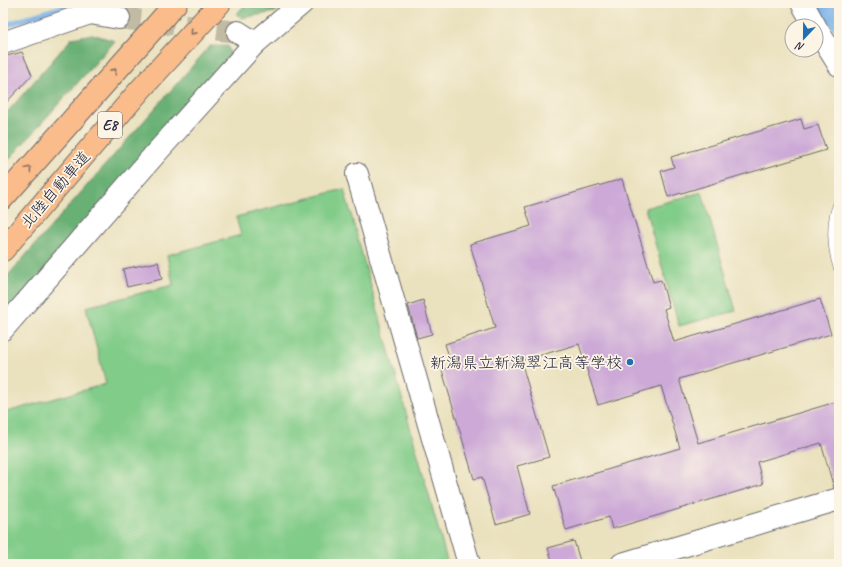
<svg xmlns="http://www.w3.org/2000/svg" width="842" height="567" viewBox="0 0 842 567" font-family="Caveat,'Klee One',sans-serif">
<style>
.green{fill:#82cc89;stroke:#527762}
.forest{fill:#69b075;stroke:#466958}
.lines{fill:none;stroke-linecap:round;stroke-linejoin:round}
.stream{stroke:#78b1e8;stroke-width:6}
.canal{stroke:#78b1e8;stroke-width:20}
.building{fill:#cca9d7}
.minor-tunnel{stroke:#c2bba4;stroke-width:22;stroke-dasharray:22 11;stroke-linecap:butt}
.service-casing{stroke:#686569;stroke-width:12}
.minor-casing{stroke:#686569;stroke-width:24}
.tertiary-casing{stroke:#686569;stroke-width:24}
.motorway-casing{stroke:#686569;stroke-width:24}
.service{stroke:#fff;stroke-width:11}
.minor{stroke:#fff;stroke-width:22}
.tertiary{stroke:#fff;stroke-width:22}
.motorway{stroke:#f9bc8a;stroke-width:22}
.oneway{stroke:#8e6f62}
.poi-dot{fill:#1f6fb2;stroke:#fcf5e5;stroke-width:1.5}
.labels{text-anchor:middle;stroke-width:3.5;stroke-linejoin:round;paint-order:stroke}
.shield{fill:#fcf5e5;stroke:#63616e;stroke-width:1}
.shield-label{font-size:15px;font-weight:bold;fill:#22223b}
.street-label{font-size:16px;fill:#22223b;stroke:#fcf5e5}
.poi-label{font-size:16px;fill:#22223b;stroke:#fcf5e5;text-anchor:end}
</style>
<rect width="100%" height="100%" fill="#fcf5e5"/>
<filter id="ink" filterUnits="userSpaceOnUse"><feTurbulence type="fractalNoise" baseFrequency=".025" numOctaves="2"/><feDisplacementMap in="SourceGraphic" scale="8" xChannelSelector="R" yChannelSelector="G"/><feConvolveMatrix kernelMatrix="1 2 1 2 8 2 1 2 1" color-interpolation-filters="sRGB"/></filter>
<filter id="wash" filterUnits="userSpaceOnUse"><feTurbulence type="fractalNoise" baseFrequency=".012" numOctaves="4" result="noise"/><feDisplacementMap in="SourceGraphic" scale="16" xChannelSelector="R" yChannelSelector="G"/><feGaussianBlur stdDeviation="0.9" result="paint"/><feColorMatrix in="noise" values="0 0 0 0 0 0 0 0 0 0 0 0 0 0 0 0 0 1.4 0 .05"/><feComposite in="paint" operator="in"/></filter>
<g filter="url(#wash)">
<rect width="100%" height="100%" fill="#eae1be"/>
<!-- green -->
<g class="green">
<polygon points="344,189 448,564 3,564 3,413 106,384 86,307 173,285 167,255 241,235 236,217"/>
<polygon points="702,192 736,311 679,326 645,208"/>
</g>
<!-- forest -->
<g class="forest">
<polygon points="120,3 144,3 136,11"/>
<polygon points="247,3 286,3 275,12 242,18 236,14"/>
<polygon points="92,34 115,41 3,166 3,117 72,38"/>
<polygon points="210,46 228,46 230,56 3,318 3,281"/>
</g>
<g class="lines">
<!-- stream -->
<polyline class="stream" points="3,26 68,5 70,3"/>
<!-- canal -->
<polyline class="canal" points="827,3 839,22"/>
</g>
<g id="blocks">
<!-- building -->
<g class="building">
<polygon points="22,52 32,75 3,106 3,57"/>
<polygon points="801,119 804,129 818,125 826,150 668,197 661,171 674,167 671,157"/>
<polygon points="622,179 653,282 661,280 669,307 664,309 674,342 820,299 831,334 679,379 698,443 839,401 839,487 834,488 821,443 757,462 763,484 612,529 609,517 566,530 553,486 680,448 661,386 598,405 579,344 521,361 549,457 517,466 530,514 496,524 482,477 474,479 442,370 452,366 445,344 495,328 470,244 531,226 525,207"/>
<polygon points="158,262 162,279 127,287 123,269"/>
<polygon points="423,300 432,334 417,338 408,305"/>
<polygon points="574,541 580,561 568,564 553,564 548,548"/>
</g>
</g>
</g>
<g filter="url(#ink)">
<use href="#blocks" fill-opacity="0" stroke="#686569" stroke-width="1"/>
<g class="lines">
<!-- minor-tunnel -->
<polyline class="minor-tunnel" points="119,18 238,32"/>
<!-- service casing -->
<g class="service-casing">
<path id="service" d="M839 204C831 222 833 249 839 267"/>
</g>
<!-- minor casing -->
<g class="minor-casing">
<g id="minor">
<polyline points="96,3 90,13 119,18"/>
<polyline points="802,3 815,26"/>
<polyline points="816,28 839,65"/>
<polyline points="238,32 255,43"/>
<polyline points="357,174 469,564"/>
<polyline points="3,329 156,153 255,43 302,3"/>
</g>
</g>
<!-- tertiary casing -->
<g class="tertiary-casing">
<g id="tertiary">
<polyline points="3,43 90,13"/>
<polyline points="622,564 839,499"/>
</g>
</g>
<!-- motorway casing -->
<g class="motorway-casing">
<g id="motorway">
<polyline points="3,198 176,3"/>
<polyline points="3,250 140,90 220,3"/>
</g>
</g>
<!-- service -->
<use href="#service" class="service"/>
<!-- minor -->
<use href="#minor" class="minor"/>
<!-- tertiary -->
<use href="#tertiary" class="tertiary"/>
<!-- motorway -->
<use href="#motorway" class="motorway"/>
</g>
<!-- one-way arrows -->
<defs><path id="oneway-chevron" d="M-2-3.5L2.5 0L-2 3.5" fill="none" stroke-width="1.6" stroke-linecap="round" stroke-linejoin="round"/></defs>
<g class="oneway">
<use href="#oneway-chevron" transform="translate(193 32) rotate(132)"/>
<use href="#oneway-chevron" transform="translate(114 71) rotate(-48)"/>
<use href="#oneway-chevron" transform="translate(29 169) rotate(-49)"/>
</g>
</g>
<!-- markers -->
<circle class="poi-dot" cx="630" cy="362" r="4"/>
<g class="labels">
<!-- shield labels -->
<rect class="shield" x="98" y="112" width="24" height="26" rx="3"/>
<g class="shield-label">
<text x="110" y="130">E8</text>
</g>
<!-- street labels -->
<g class="street-label">
<text transform="translate(55 189) rotate(-49)" y="6">北陸自動車道</text>
</g>
<!-- poi labels -->
<g class="poi-label">
<text x="622" y="368">新潟県立新潟翠江高等学校</text>
</g>
</g>
<!-- margin -->
<rect width="842" height="567" fill="none" stroke="#fcf5e5" stroke-width="16"/>
<!-- north arrow -->
<g transform="translate(804 38) rotate(202)"><circle r="19" fill="#fcf5e5" stroke="#a5a1a1"/>
<path d="M0-3L7 15L0 10L-7 15Z" fill="#1f6fb2"/>
<text y="-6" font-size="11" font-weight="bold" text-anchor="middle" fill="#22223b">N</text>
</g>
</svg>
